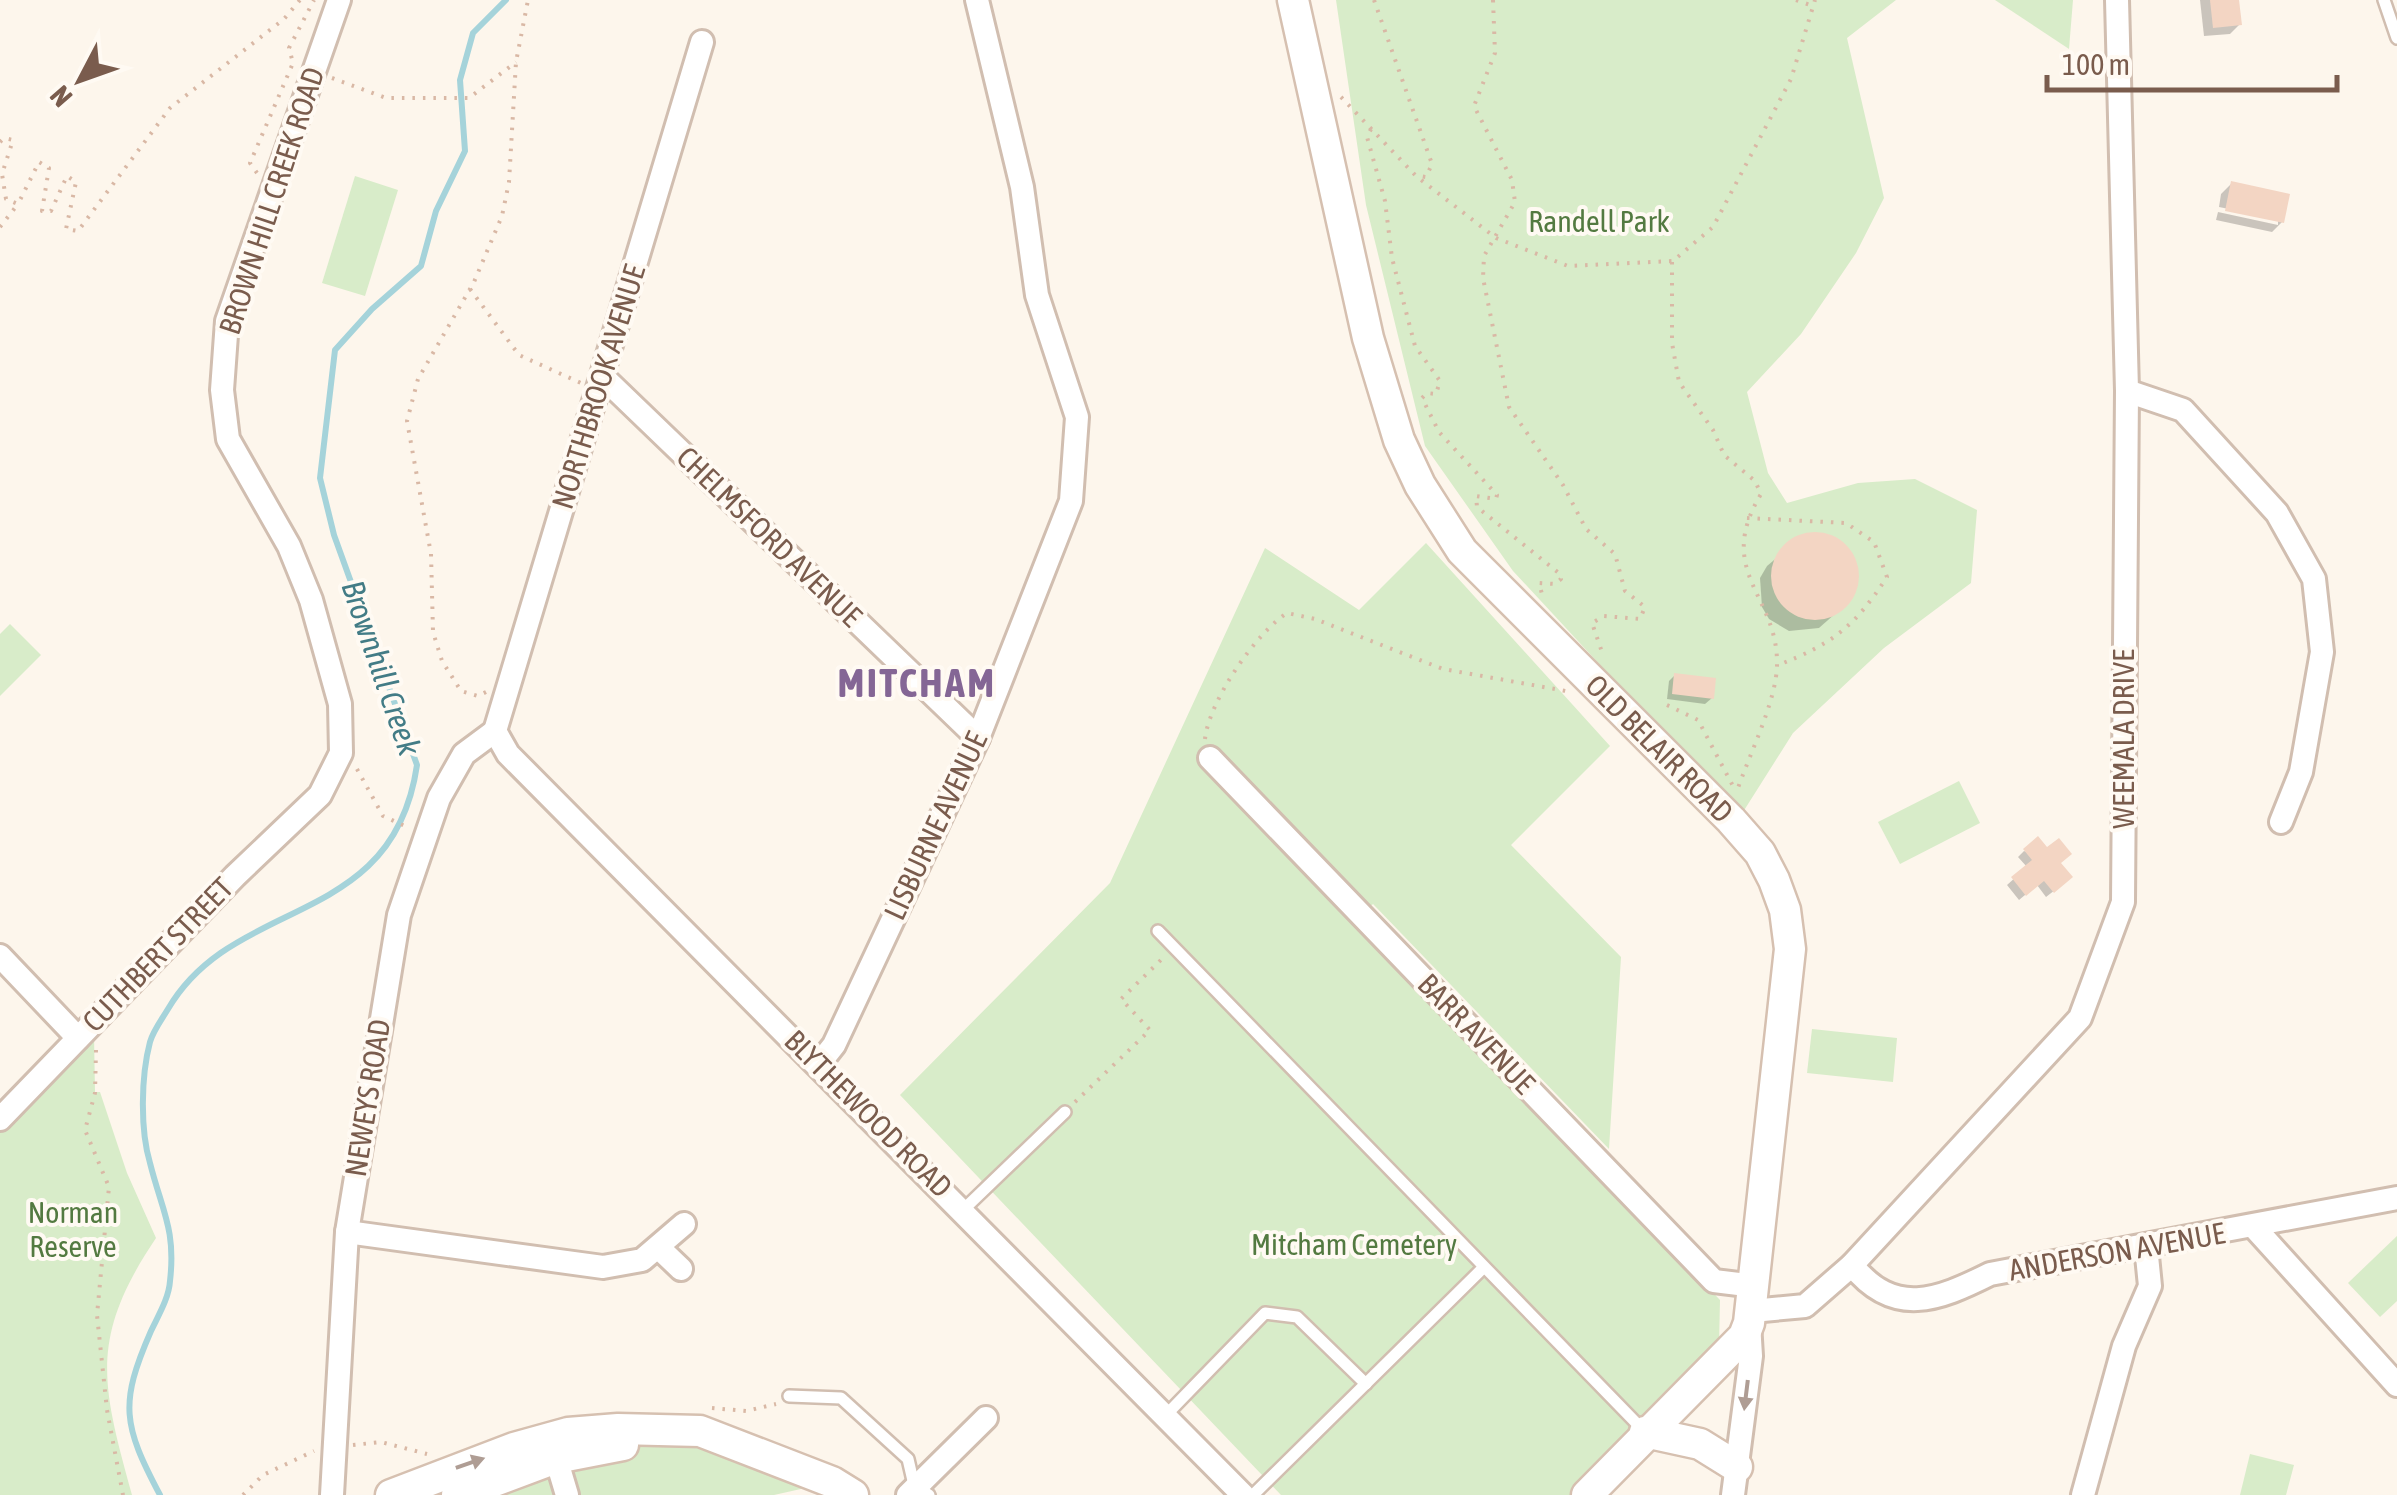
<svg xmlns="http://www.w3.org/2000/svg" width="2397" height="1495" viewBox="0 0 2397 1495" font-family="'Asap Condensed',sans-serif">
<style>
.green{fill:#d8ecc9}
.shadow{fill:#0003}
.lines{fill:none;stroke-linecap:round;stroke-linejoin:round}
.stream{stroke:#a5d3da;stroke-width:6}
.building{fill:#f3d5c3}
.lane-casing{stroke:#d1beb0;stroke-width:16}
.street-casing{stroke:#d1beb0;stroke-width:28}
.secondary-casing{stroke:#d6c0b0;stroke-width:35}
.path{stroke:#d9b8a5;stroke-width:4;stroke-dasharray:2.5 8;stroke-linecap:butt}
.lane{stroke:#fff;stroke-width:11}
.street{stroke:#fff;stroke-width:22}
.secondary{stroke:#fff;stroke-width:30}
.oneway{fill:#af9d94}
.labels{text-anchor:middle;stroke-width:8;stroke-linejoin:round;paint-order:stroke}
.street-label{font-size:30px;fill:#7a5c4d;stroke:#fffaf3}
.park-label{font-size:30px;fill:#537a41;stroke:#fffaf3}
.water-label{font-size:32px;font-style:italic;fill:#437c86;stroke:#fffaf3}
.district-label{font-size:40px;font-weight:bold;letter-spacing:2.5px;fill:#846695;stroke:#fffaf3}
</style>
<rect width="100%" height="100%" fill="#fdf6ec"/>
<!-- green -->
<g class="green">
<polygon points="1336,0 1896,0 1847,38 1884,198 1856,253 1801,334 1747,392 1768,473 1787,503 1858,483 1915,479 1977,510 1971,583 1884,648 1793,733 1743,812 1652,721 1513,571 1425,446 1366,205"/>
<polygon points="1995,0 2073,0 2069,49"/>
<polygon points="355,176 398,190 365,296 322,283"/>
<polygon points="1426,543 1610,746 1511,845 1621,957 1609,1149 1373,904 1356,920 1720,1300 1719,1346 1571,1495 1281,1495 900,1095 1110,883 1265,548 1359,610"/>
<polygon points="10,624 41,655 0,696 0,634"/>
<polygon points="1959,781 1980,823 1900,864 1878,822"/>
<polygon points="1812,1029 1897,1038 1893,1082 1807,1073"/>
<path d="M94 1034 95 1092H100L127 1173 156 1238C88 1339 102 1385 132 1495H0V1119Z"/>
<polygon points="2397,1236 2397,1301 2380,1317 2348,1283"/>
<polygon points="700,1431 832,1482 774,1495 457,1495 555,1458"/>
<polygon points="2250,1454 2294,1465 2286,1495 2240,1495"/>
</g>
<!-- shadow -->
<g class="shadow">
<polygon points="2200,0 2237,0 2240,24 2230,34 2204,36"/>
<polygon points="2231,184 2282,222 2272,232 2216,220 2218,212 2278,225 2278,219 2219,207 2221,194"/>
<polygon points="1825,536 1848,552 1856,570 1856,584 1845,605 1819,628 1789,631 1769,619 1762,607 1760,578 1767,566 1801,537"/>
<polygon points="1675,675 1712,698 1705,704 1667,699 1669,681"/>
<polygon points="2024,851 2058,863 2064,883 2046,897 2037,885 2019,900 2007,885 2027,867 2018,857"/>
</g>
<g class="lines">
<!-- stream -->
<path class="stream" d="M160 1495C123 1425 119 1404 151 1331 158 1316 169 1298 170 1281 176 1229 162 1211 150 1163 140 1130 141 1076 150 1042 153 1031 162 1019 168 1009 235 894 393 930 417 765L334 535 320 478 335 350 372 309 421 266 436 211 465 151 460 80 473 33 506 0"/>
</g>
<!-- building -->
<g class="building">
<polygon points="2210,0 2239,0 2242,25 2213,28"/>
<polygon points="2231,181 2290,194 2284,223 2225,211"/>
<circle cx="1815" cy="576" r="44"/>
<polygon points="1674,673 1716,678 1714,699 1672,694"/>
<polygon points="2038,836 2047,847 2059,838 2072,854 2061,863 2073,877 2054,893 2044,881 2026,896 2011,877 2032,860 2023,849"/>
</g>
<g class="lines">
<!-- lane casing -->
<g class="lane-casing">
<g id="lane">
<polyline points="2384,0 2397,38"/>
<polyline points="1158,931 1645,1432"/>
<polyline points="963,1210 1065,1112"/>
<polyline points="789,1396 841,1398 908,1459 914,1485 929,1495"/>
<polyline points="1165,1416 1265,1313 1297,1317 1366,1384"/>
<polyline points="1253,1495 1484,1267"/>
</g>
</g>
<!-- street casing -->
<g class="street-casing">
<g id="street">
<polyline points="603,377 978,738"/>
<polyline points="2127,391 2183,410 2277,513 2314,579 2322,652 2301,772 2281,822"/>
<polyline points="495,731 508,754 1243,1495"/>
<polyline points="495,731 702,42"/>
<polyline points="1210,758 1714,1281 1755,1286"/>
<polyline points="0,956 78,1038"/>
<polyline points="819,1064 834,1045 978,738 1071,501 1077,417 1037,295 1022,187 977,0"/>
<polyline points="0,1119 235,876 320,795 341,753 340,704 311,600 289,546 228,439 222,390 227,321 339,0"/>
<polyline points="2254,1227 2397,1385"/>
<polyline points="347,1232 603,1267 642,1260 684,1224"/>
<polyline points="659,1248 681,1269"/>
<path d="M1852 1265C1894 1318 1938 1300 1990 1274L2397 1198"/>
<polyline points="1752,1311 1805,1306 1852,1265 2080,1018 2123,902 2127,391 2117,0"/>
<polyline points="556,1458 567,1495"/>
<polyline points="332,1495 347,1232 399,915 439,798 464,754 495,731"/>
<polyline points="908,1495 986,1418"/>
<polyline points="1733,1495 1751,1356 1749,1323"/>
<polyline points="2083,1495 2124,1346 2150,1286 2146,1246"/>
</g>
</g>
<!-- secondary casing -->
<g class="secondary-casing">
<g id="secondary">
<polyline points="1293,0 1368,338 1399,440 1420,485 1462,551 1731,820 1760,853 1774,880 1785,910 1790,949 1749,1323 1744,1336 1587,1495"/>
<polyline points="1645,1432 1700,1444 1737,1467"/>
<polyline points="391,1495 514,1448 568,1433 618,1429 700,1431 832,1482 853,1495"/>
<polyline points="457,1495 556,1458 623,1445"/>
</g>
</g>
<!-- path -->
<g class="path">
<polyline points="1374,0 1432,164 1426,177 1419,176"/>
<polyline points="1493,0 1495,53 1474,106 1512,180 1515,202 1484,256 1483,278 1509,407 1563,485 1586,529 1615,554 1625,591 1645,607 1640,619 1604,616 1592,623 1603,655"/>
<polyline points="1796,0 1813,6"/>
<polyline points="332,78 386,98 469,98 516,62"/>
<polyline points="1341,97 1416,176 1496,238 1568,266 1673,261 1713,227 1791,79 1815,0"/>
<polyline points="1371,129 1367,137 1385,201 1392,258 1415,346 1440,381 1436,394 1427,393 1422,398 1439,432 1497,495 1496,499 1476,496 1477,507 1560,574 1561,579 1555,584 1539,583 1542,594"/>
<polyline points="0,142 4,138 13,140 2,174 6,199 18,204 39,162 49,168 42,211 51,211 67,176 76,182 66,229 78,231 170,108 284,19 300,0"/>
<polyline points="257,173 250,163 293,63 289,48 314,0"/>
<polyline points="0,227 18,204"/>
<path d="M1672 262V343L1679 382 1713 430 1724 455 1755 481 1761 494C1714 572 1778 595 1777 664 1777 700 1749 755 1737 791"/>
<polyline points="470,289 519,355 581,383"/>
<path d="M1747 518 1846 523 1874 542 1887 577C1855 626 1833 644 1778 665"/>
<polyline points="486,692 478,696 461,691 442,661 433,632 431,554 407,421 418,379 474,282 502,216 509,182 516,62 528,0"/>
<polyline points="1667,705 1698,720 1733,786"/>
<path d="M1205 739C1209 701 1256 633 1287 613L1315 619 1443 669 1566 691"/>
<polyline points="357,769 383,816 407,827"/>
<polyline points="96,1050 95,1093 85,1130 109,1187 97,1315 107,1410 123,1495"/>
<polyline points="1075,1102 1150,1030 1121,999 1163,958"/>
<polyline points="712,1408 746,1411 776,1404"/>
<polyline points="353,1445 381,1442 427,1454"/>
<polyline points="243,1495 263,1475 314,1451"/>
</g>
<!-- lane -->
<use href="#lane" class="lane"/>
<!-- street -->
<use href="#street" class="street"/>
<!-- secondary -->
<use href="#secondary" class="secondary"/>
</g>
<!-- one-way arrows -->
<defs><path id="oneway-solid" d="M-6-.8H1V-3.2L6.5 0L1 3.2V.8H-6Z" transform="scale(2.5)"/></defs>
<g class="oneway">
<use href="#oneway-solid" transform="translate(1746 1395) rotate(97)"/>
<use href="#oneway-solid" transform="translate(470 1463) rotate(-19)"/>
</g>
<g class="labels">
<!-- street labels -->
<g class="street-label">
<text transform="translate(272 201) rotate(-72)" y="10">BROWN HILL CREEK ROAD</text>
<text transform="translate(599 387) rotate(-73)" y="10">NORTHBROOK AVENUE</text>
<text transform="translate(769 537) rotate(44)" y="10">CHELMSFORD AVENUE</text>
<text transform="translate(2124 739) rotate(-90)" y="10">WEEMALA DRIVE</text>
<text transform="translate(1659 749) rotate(45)" y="10">OLD BELAIR ROAD</text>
<text transform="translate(936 826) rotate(-65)" y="10">LISBURNE AVENUE</text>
<text transform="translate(158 955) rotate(-46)" y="10">CUTHBERT STREET</text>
<text transform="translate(1476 1034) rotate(46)" y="10">BARR AVENUE</text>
<text transform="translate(368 1098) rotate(-81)" y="10">NEWEYS ROAD</text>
<text transform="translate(868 1114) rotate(45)" y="10">BLYTHEWOOD ROAD</text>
<text transform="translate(2117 1252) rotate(-10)" y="10">ANDERSON AVENUE</text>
</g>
<!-- park labels -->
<g class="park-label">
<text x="1599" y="232">Randell Park</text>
<text x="73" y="1223">Norman<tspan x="73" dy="34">Reserve</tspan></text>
<text x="1354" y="1255">Mitcham Cemetery</text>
</g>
<!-- water labels -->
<g class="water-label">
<text transform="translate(381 668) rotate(71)" y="11">Brownhill Creek</text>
</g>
<!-- district labels -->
<g class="district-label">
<text x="917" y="697">MITCHAM</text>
</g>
</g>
<!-- north arrow -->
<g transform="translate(80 80) rotate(229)" stroke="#fffaf3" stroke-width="8" paint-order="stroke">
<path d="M0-8L18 38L0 25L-18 38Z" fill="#7a5c4d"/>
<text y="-15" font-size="28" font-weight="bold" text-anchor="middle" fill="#7a5c4d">N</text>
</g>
<!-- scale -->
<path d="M2047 75v15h290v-15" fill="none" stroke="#7a5c4d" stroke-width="5"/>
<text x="2062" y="75" font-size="30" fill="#7a5c4d" stroke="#fffaf3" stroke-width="8" paint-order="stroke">100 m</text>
</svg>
